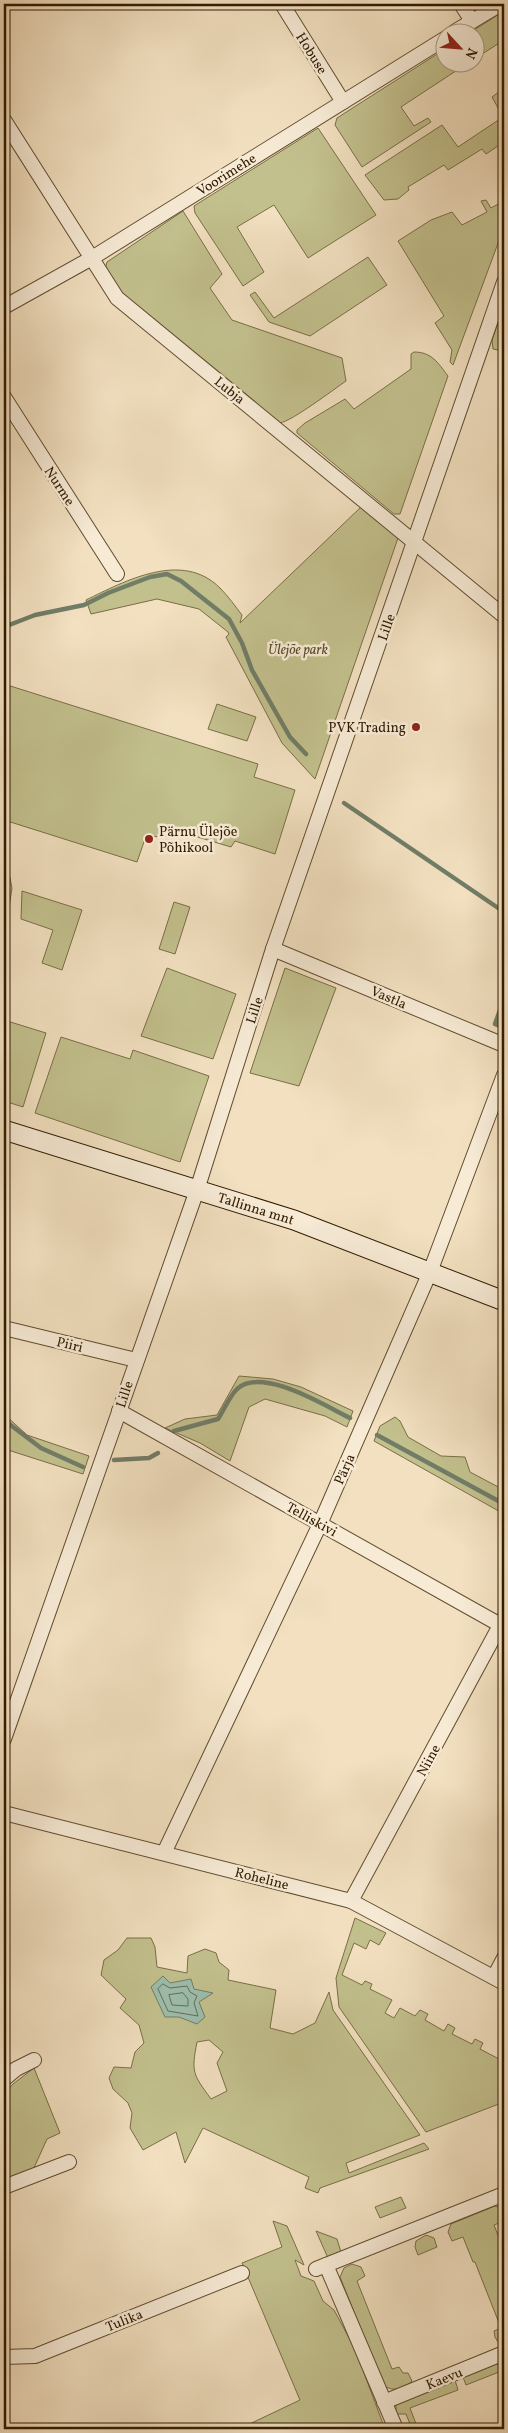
<svg xmlns="http://www.w3.org/2000/svg" width="508" height="2433" viewBox="0 0 508 2433" font-family="Vollkorn,serif">
<style>
.green{fill:#c2c08d;stroke:#7a6e46;fill-rule:evenodd}
.water{fill:#9cbeac;stroke:#717d67}
.lines{fill:none;stroke-linecap:round;stroke-linejoin:round}
.shore{stroke:#666c56;stroke-width:1}
.stream{stroke:#717d67;stroke-width:4.5}
.street-casing{stroke:#614c30;stroke-width:16}
.secondary-casing{stroke:#311b00;stroke-width:21}
.street{stroke:#f7ebd6;stroke-width:14}
.secondary{stroke:#f7ebd6;stroke-width:19}
.poi-dot{fill:#8f2418;stroke:#f7ebd6;stroke-width:2}
.labels{text-anchor:middle;stroke-width:5;stroke-linejoin:round;paint-order:stroke}
.street-label{font-size:14px;fill:#311b00;stroke:#f7ebd6}
.park-label{font-size:14px;font-style:italic;fill:#5c4d2a;stroke:#f7ebd6}
.poi-label{font-size:14px;fill:#311b00;stroke:#f7ebd6;text-anchor:end}
</style>
<rect width="100%" height="100%" fill="#f2e0c0"/>
<filter id="stains"><feTurbulence type="fractalNoise" baseFrequency=".004" numOctaves="4"/><feColorMatrix values="0 0 0 0 .2 0 0 0 0 .09 0 0 0 0 .02 0 0 0 .5 -.17"/></filter>
<radialGradient id="worn" r=".72"><stop offset=".6" stop-color="#630" stop-opacity="0"/><stop offset="1" stop-color="#630" stop-opacity=".3"/></radialGradient>
<!-- green -->
<g class="green">
<polygon points="504,11 504,40 476,58 476,32 471,32"/>
<polygon points="445,49 446,62 468,63 401,107 414,126 428,118 431,122 362,167 335,125 337,118"/>
<polygon points="499,92 504,98 504,142 486,154 482,149 448,170 444,165 408,187 409,190 398,199 384,200 365,175 442,125 458,147 503,117 492,97"/>
<polygon points="318,128 376,215 308,258 274,205 237,227 264,272 243,286 195,213 194,206"/>
<polygon points="486,200 491,208 504,201 504,227 453,365 450,362 452,350 435,323 444,316 398,241 431,220 452,212 462,225 487,212 481,201"/>
<path d="M183 211 222 274 210 288 232 320 342 358 346 381C333 390 292 421 280 423L124 296 105 270 107 262Z"/>
<polygon points="368,257 387,285 310,336 269,322 250,295 255,292 274,318"/>
<polygon points="504,305 504,330 498,350 493,349 492,340"/>
<path d="M414 352C432 352 438 363 448 376L400 514H394L297 433V430L305 423 345 399 354 409 411 369V354Z"/>
<path d="M361 507 398 538 315 779 282 743 226 637 229 634 228 632 199 609 157 599 91 614 86 600C125 581 182 550 220 588 228 596 235 606 242 615L240 623Z"/>
<polygon points="4,684 258,764 254,777 295,790 275,854 235,841 231,847 181,832 164,837 146,836 137,862 4,820"/>
<polygon points="217,704 256,717 247,741 208,729"/>
<polygon points="4,867 8,868 12,888 4,940"/>
<polygon points="22,891 82,910 62,970 42,963 53,930 21,919"/>
<polygon points="174,902 190,907 175,954 159,949"/>
<polygon points="167,968 236,994 213,1059 141,1036"/>
<polygon points="285,968 336,988 299,1086 250,1073"/>
<polygon points="4,1020 46,1033 23,1107 4,1101"/>
<polygon points="61,1037 130,1059 133,1050 209,1076 180,1162 35,1113"/>
<polygon points="239,1376 273,1379 301,1387 353,1411 347,1427 325,1416 265,1399 249,1407 230,1461 200,1443 165,1428 185,1419 217,1415"/>
<polygon points="4,1414 27,1435 89,1456 83,1474 8,1450 4,1444"/>
<polygon points="395,1417 400,1421 408,1437 441,1456 465,1457 470,1472 504,1490 504,1514 374,1441 380,1426"/>
<polygon points="355,1918 386,1933 379,1945 370,1940 366,1949 354,1943 342,1975 362,1985 365,1981 372,1984 370,1989 392,2000 385,2013 394,2018 400,2008 415,2016 420,2010 428,2014 425,2020 444,2031 448,2024 455,2028 452,2034 472,2044 475,2039 483,2043 480,2049 499,2059 504,2054 504,2102 426,2132 339,2007 336,1978"/>
<path d="M127 1938H151L155 1947 157 1967 187 1973 188 1956 205 1949 216 1953 219 1962 229 1970 228 1980 276 1990 270 2028 293 2034 315 2023 329 1992 333 2010 420 2135 346 2163 349 2173 424 2143 429 2149 320 2188 318 2193 305 2188 309 2177 203 2128 185 2163 176 2132 143 2150 130 2128 132 2113 128 2103 113 2089 109 2078 114 2067 131 2068 135 2052 144 2043 139 2025 120 2008 126 1999 101 1975 104 1960 118 1950ZM209 2040 223 2052 217 2063 227 2091 211 2099C193 2074 191 2073 197 2042Z"/>
<polygon points="34,2068 60,2133 47,2139 33,2170 4,2181 4,2094 13,2084"/>
<polygon points="401,2197 406,2208 380,2218 375,2207"/>
<polygon points="495,2206 498,2207 504,2221 494,2225 504,2251 504,2346 501,2347 495,2337 494,2331 501,2328 475,2262 473,2262 463,2237 452,2241 448,2232 451,2224"/>
<polygon points="273,2221 287,2226 304,2265 295,2260 301,2276 314,2281 323,2301 334,2310 355,2349 385,2429 239,2429 300,2400 242,2263 282,2247"/>
<polygon points="316,2231 337,2239 341,2252 328,2258"/>
<polygon points="426,2235 434,2238 437,2247 418,2255 415,2247 416,2241"/>
<path d="M352 2264 361 2267 365 2276 357 2281 392 2369 399 2367 403 2373H408L412 2381C404 2389 391 2393 383 2384L340 2277 344 2268Z"/>
<polygon points="504,2361 504,2370 466,2385 463,2377"/>
<polygon points="455,2380 458,2390 410,2408 418,2429 412,2429 406,2414 396,2414 396,2406 399,2403"/>
</g>
<!-- water -->
<polygon class="water" points="163,1976 170,1983 191,1979 194,1989 213,1993 199,2002 205,2017 197,2024 179,2017 165,2017 151,1987"/>
<g class="lines">
<!-- shore -->
<g class="shore">
<polygon points="163,1984 170,1988 187,1986 190,1992 197,1996 194,2003 198,2016 168,2011 158,1989"/>
<polygon points="183,1993 188,1999 188,2006 172,2005 169,1995"/>
</g>
<!-- stream -->
<g class="stream">
<polyline points="4,627 35,615 84,605 108,593 150,577 167,574 181,581 229,619 242,643 252,670 274,709 290,737 306,754"/>
<polyline points="344,803 504,912"/>
<polyline points="504,999 495,1024 504,1028"/>
<polyline points="4,1420 41,1448 83,1467"/>
<path d="M174 1431 218 1419C224 1410 229 1397 237 1389 262 1366 325 1406 350 1418"/>
<polyline points="377,1435 504,1504"/>
<polyline points="114,1460 149,1458 158,1453"/>
</g>
<!-- street casing -->
<g class="street-casing">
<g id="street">
<polyline points="282,4 343,102"/>
<polyline points="461,4 472,21"/>
<polyline points="454,32 501,4"/>
<polyline points="4,120 117,298 504,616"/>
<polyline points="4,307 92,258 446,38"/>
<polyline points="4,397 117,574"/>
<polyline points="273,949 504,1045"/>
<polyline points="4,1328 136,1360"/>
<polyline points="119,1411 504,1627"/>
<polyline points="4,1739 197,1190 273,949 504,282"/>
<polyline points="4,1813 351,1901 504,1983"/>
<polyline points="164,1853 320,1524 430,1272 504,1075"/>
<polyline points="351,1901 504,1618"/>
<polyline points="494,1977 504,1958"/>
<polyline points="4,2079 16,2069 34,2060"/>
<polyline points="4,2187 69,2162"/>
<polyline points="326,2265 396,2429"/>
<polyline points="316,2269 504,2194"/>
<polyline points="4,2357 35,2356 242,2273"/>
<polyline points="384,2402 504,2353"/>
</g>
</g>
<!-- secondary casing -->
<g class="secondary-casing">
<g id="secondary">
<path id="s1" d="M4 1130 294 1220 504 1301"/>
</g>
</g>
<!-- street -->
<use href="#street" class="street"/>
<!-- secondary -->
<use href="#secondary" class="secondary"/>
</g>
<!-- markers -->
<g class="poi-dot">
<circle cx="416" cy="727" r="5"/>
<circle cx="149" cy="839" r="5"/>
</g>
<g class="labels">
<!-- street labels -->
<g class="street-label">
<text transform="translate(312 53) rotate(58)" y="5">Hobuse</text>
<text transform="translate(226 174) rotate(-32)" y="5">Voorimehe</text>
<text transform="translate(230 390) rotate(39)" y="5">Lubja</text>
<text transform="translate(60 486) rotate(57)" y="5">Nurme</text>
<text transform="translate(386 627) rotate(-71)" y="5">Lille</text>
<text transform="translate(389 997) rotate(23)" y="5">Vastla</text>
<text transform="translate(254 1010) rotate(-72)" y="5">Lille</text>
<text dy="5" stroke="none"><textPath href="#s1" startOffset="264">Tallinna mnt</textPath></text>
<text transform="translate(70 1344) rotate(14)" y="5">Piiri</text>
<text transform="translate(124 1394) rotate(-72)" y="5">Lille</text>
<text transform="translate(344 1469) rotate(-66)" y="5">Pärja</text>
<text transform="translate(312 1519) rotate(29)" y="5">Telliskivi</text>
<text transform="translate(428 1760) rotate(-61)" y="5">Niine</text>
<text transform="translate(262 1878) rotate(14)" y="5">Roheline</text>
<text transform="translate(124 2320) rotate(-22)" y="5">Tulika</text>
<text transform="translate(444 2378) rotate(-22)" y="5">Kaevu</text>
</g>
<!-- park labels -->
<g class="park-label">
<text x="298" y="654">Ülejõe park</text>
</g>
<!-- poi labels -->
<g class="poi-label">
<text x="406" y="732">PVK Trading</text>
<text x="159" y="836" text-anchor="start">Pärnu Ülejõe<tspan x="159" dy="16">Põhikool</tspan></text>
</g>
</g>
<!-- margin -->
<rect width="508" height="2433" fill="none" stroke="#f2e0c0" stroke-width="20"/>
<rect x="5" y="5" width="498" height="2423" fill="none" stroke="#311b00" stroke-width="2.5"/>
<rect x="10" y="10" width="488" height="2413" fill="none" stroke="#311b00"/>
<!-- north arrow -->
<g transform="translate(460 48) rotate(116)"><circle r="24" fill="#f7ebd6" stroke="#a89880"/>
<path d="M0-4L9 19L0 12L-9 19Z" fill="#8f2418"/>
<text y="-8" font-size="14" font-weight="bold" text-anchor="middle" fill="#311b00">N</text>
</g>
<rect width="100%" height="100%" filter="url(#stains)"/>
<rect width="100%" height="100%" fill="url(#worn)"/>
</svg>
